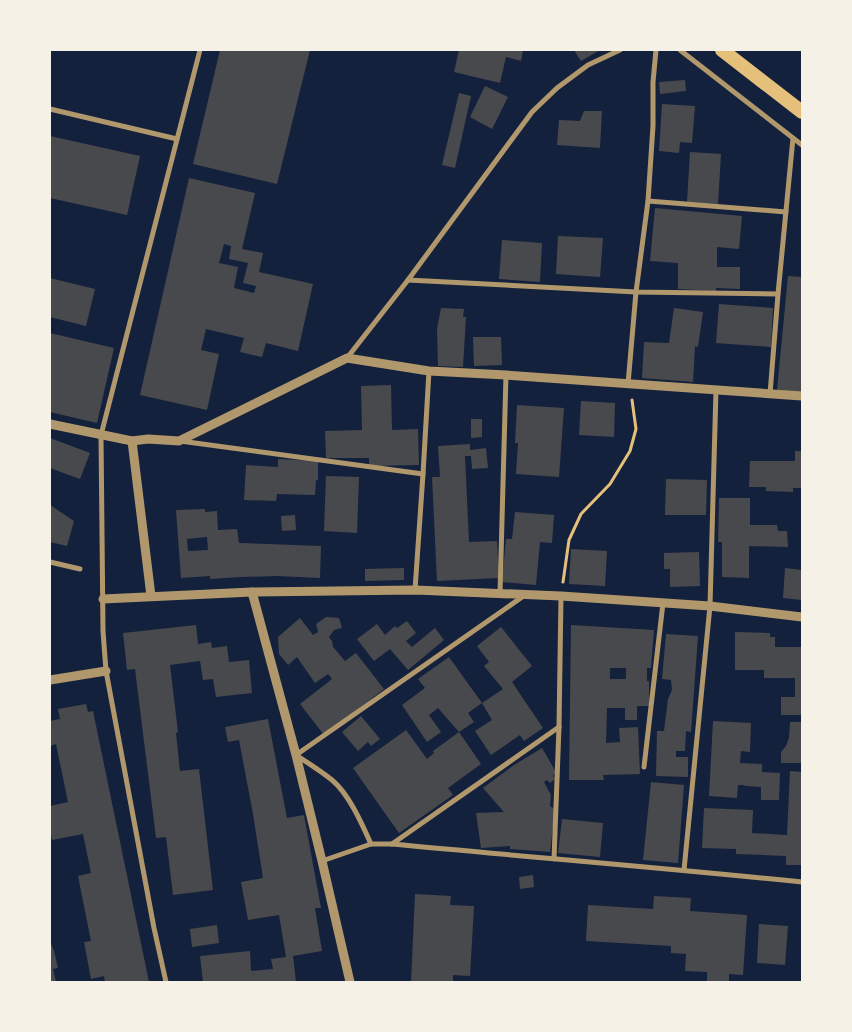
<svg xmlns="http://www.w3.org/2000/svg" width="852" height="1032" viewBox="0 0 852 1032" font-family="'IBM Plex Sans',sans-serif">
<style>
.building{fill:#48494c;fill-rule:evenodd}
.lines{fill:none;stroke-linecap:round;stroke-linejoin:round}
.path{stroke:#e5c07b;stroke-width:3}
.minor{stroke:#b1986c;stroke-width:5}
.tertiary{stroke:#b1986c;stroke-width:9}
.trunk{stroke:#e5c07b;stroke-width:14}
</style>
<rect width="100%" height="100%" fill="#14213d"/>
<!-- building -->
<g class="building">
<polygon points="220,50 310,50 277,184 193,164"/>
<polygon points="459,50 523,50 521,61 506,57 500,83 454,72"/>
<polygon points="574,50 600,50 581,61"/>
<polygon points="685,80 686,91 660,94 659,82"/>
<polygon points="485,86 508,97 492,129 470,117"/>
<polygon points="459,93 471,96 455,168 442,165"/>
<polygon points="662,104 695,106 692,143 680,142 679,153 659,151"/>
<polygon points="584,111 602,111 600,148 557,145 559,120 580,121"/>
<polygon points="50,136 140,156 127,215 50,198"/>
<polygon points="690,152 721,154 718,204 687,202"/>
<path d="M189 178 255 193 242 249 263 253 259 272 313 284 298 351 266 343 262 357 240 352 244 338 206 329 201 350 219 354 207 410 140 395ZM224 244 231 246 229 259 248 263 243 283 256 286 254 293 234 288 238 267 219 263Z"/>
<polygon points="655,208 742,216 739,249 717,247 717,267 740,267 740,289 716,288 716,291 678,289 678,263 650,261"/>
<polygon points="558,236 603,238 600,277 556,274"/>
<polygon points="502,240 542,243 540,282 499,279"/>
<polygon points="788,276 802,277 802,393 777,390"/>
<polygon points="50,278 95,289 86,326 50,317"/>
<polygon points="719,304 773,308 771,347 716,343"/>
<polygon points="441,308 464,309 463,317 466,317 463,367 438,366 437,329"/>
<polygon points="674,308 703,312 698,347 695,346 693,382 642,378 644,342 669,343"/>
<polygon points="50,333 114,348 97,423 50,412"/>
<polygon points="473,337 501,337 502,365 474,366"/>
<polygon points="391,385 392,430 418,429 419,465 369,466 369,458 326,458 325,431 362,430 361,386"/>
<polygon points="581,401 615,403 614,437 579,435"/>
<polygon points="517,405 564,408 559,477 516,474 518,443 515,443"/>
<polygon points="471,419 482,419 482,437 471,438"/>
<polygon points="50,438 90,453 80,479 50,468"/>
<polygon points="470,444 470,450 486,448 488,468 472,469 471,456 465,456 469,542 497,541 499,578 437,581 432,477 440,477 438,446"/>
<polygon points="795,451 802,451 802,488 793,488 793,492 766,491 766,487 749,487 750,461 795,461"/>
<polygon points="278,459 318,461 318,480 316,480 315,495 277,494 276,501 244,500 246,465 278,467"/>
<polygon points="326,476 359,477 357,533 324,531"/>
<polygon points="666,479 707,480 706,515 665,515"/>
<polygon points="719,498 750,498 750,525 777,525 778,531 787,531 788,547 749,546 749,578 722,577 722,542 718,542"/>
<polygon points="50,505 74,521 67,546 50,542"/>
<path d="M205 509V512L217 511 218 530 237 529 239 543 321 546 320 578 277 576 241 577 210 579V576L181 578 176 510ZM207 537 208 550 188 551 187 539Z"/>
<polygon points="515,512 554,515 552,543 540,542 536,585 502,582 506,539 512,539"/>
<polygon points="295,515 296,530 282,531 281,516"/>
<polygon points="571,549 607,551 605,586 569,584"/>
<polygon points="699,552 700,586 670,587 670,569 664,569 664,553"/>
<polygon points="404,568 404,580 365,581 365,569"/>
<polygon points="785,568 802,570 802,600 783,598"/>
<polygon points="326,617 339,618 342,628 334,630 329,637 332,641 333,647 345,661 356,653 384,689 324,735 300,704 332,679 328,674 315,683 297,657 288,665 279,654 278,637 300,618 313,635 318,632 316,624"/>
<polygon points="407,621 416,633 406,641 412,647 435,628 444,640 408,670 390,649 374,661 357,639 377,624 385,635 395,626 397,628"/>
<polygon points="196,625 198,644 211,642 212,648 227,646 229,662 249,660 252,693 216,697 213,679 203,680 200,661 170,665 178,732 176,733 180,771 199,769 213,890 173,895 166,837 156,838 135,669 127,670 123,633"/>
<path d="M571 625 654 630 651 668H647V681H649V706H637V720H625V708H607L606 743 620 742 619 728 638 727 640 774 603 775 604 780H569ZM610 668H626V679H610Z"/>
<polygon points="501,627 532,666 512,682 543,728 524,741 520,735 491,755 475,731 492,720 482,703 503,689 484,666 489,662 477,646"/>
<polygon points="735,632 770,633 770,637 775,637 775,647 802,647 802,715 781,715 781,697 795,697 795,678 764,678 764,670 735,670"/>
<polygon points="666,634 698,636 691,732 686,731 685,751 676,751 676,757 688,757 688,777 656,776 657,731 664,731 668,699 672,690 671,680 662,679"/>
<polygon points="449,657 482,703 468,713 474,722 459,732 438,708 429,715 441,732 427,742 402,705 425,688 418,679"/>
<polygon points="86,704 88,712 93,711 149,982 105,982 104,976 91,979 84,942 91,941 78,876 91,873 83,834 52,840 50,830 50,806 68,802 56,744 50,746 50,721 60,719 58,709"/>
<polygon points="361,716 380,739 371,746 368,742 358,751 342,732"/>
<polygon points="268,719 287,818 304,815 321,908 315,908 322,951 293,956 296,982 203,982 200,956 250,951 251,971 273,969 271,959 286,957 279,915 248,920 241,882 263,878 253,814 239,740 228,742 225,727"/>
<polygon points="713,721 751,723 750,752 741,751 740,763 762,764 762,772 780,773 779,800 761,800 761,787 745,786 744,785 738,785 737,798 709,796"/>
<polygon points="790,722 802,722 802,763 781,763 781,752 786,746 789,738"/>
<polygon points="406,730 427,759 434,753 433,751 459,732 481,764 448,788 453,795 399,833 353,768"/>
<polygon points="542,748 556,772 553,776 555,779 550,783 547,780 544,782 551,795 550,806 555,809 550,852 510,849 510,846 481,848 476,813 504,812 483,788 514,765"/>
<polygon points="790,771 802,772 802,865 786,865 786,856 736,854 736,849 702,848 704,808 753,810 752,833 787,835"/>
<polygon points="651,782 684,785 678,863 643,860"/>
<polygon points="562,819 603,823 600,857 558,853"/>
<polygon points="533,875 534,887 520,889 519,877"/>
<polygon points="415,894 451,896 450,905 474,906 470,976 453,975 453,982 411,982"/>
<polygon points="654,896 691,898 690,911 747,915 743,975 729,974 729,982 707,982 707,972 685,971 686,954 671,953 671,946 586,941 588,905 653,909"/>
<polygon points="759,924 788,926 785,965 757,963"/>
<polygon points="217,925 219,943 192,947 190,929"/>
<polygon points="50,941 54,951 58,968 53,969 56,982 50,982"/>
</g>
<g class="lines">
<!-- path -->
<polyline class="path" points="563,582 569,540 581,514 610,484 630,451 636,429 632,400"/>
<!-- minor -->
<g class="minor">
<polyline points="680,50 802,145"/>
<polyline points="50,109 177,139"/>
<polyline points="648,201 786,212"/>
<polyline points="408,280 636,292 778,294"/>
<polyline points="347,358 408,280 532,112 557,88 588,65 620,50"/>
<polyline points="628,384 636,292 648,201 653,126 653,82 656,50"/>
<polyline points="770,394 778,294 793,138"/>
<polyline points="180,441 423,474"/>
<polyline points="50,562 80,569"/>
<polyline points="415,590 423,474 429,371"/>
<polyline points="500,593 506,375"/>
<polyline points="644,767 663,603"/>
<path d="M371 844C362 824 349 794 332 780 321 771 308 763 296 755L525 595"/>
<polyline points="392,844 559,727"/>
<polyline points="554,859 559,727 561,596"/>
<path d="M322 861 371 844H392C529 857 666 868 802 882"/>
<polyline points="684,870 710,606 716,390"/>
<polyline points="166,982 154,928 106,671 103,631 101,435 200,50"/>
</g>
<!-- tertiary -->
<g class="tertiary">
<polyline points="50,424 132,441 148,439 179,441 347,358 429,371 506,375 802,396"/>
<polyline points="132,441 151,596"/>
<polyline points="252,592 296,755 322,861 350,982"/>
<polyline points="103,599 252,592 415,590 561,596 710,606 802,617"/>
<polyline points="50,680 106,671"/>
</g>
<!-- trunk -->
<polyline class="trunk" points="722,50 802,112"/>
</g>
<!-- border -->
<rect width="852" height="1032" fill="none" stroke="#f6f1e7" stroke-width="102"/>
</svg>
